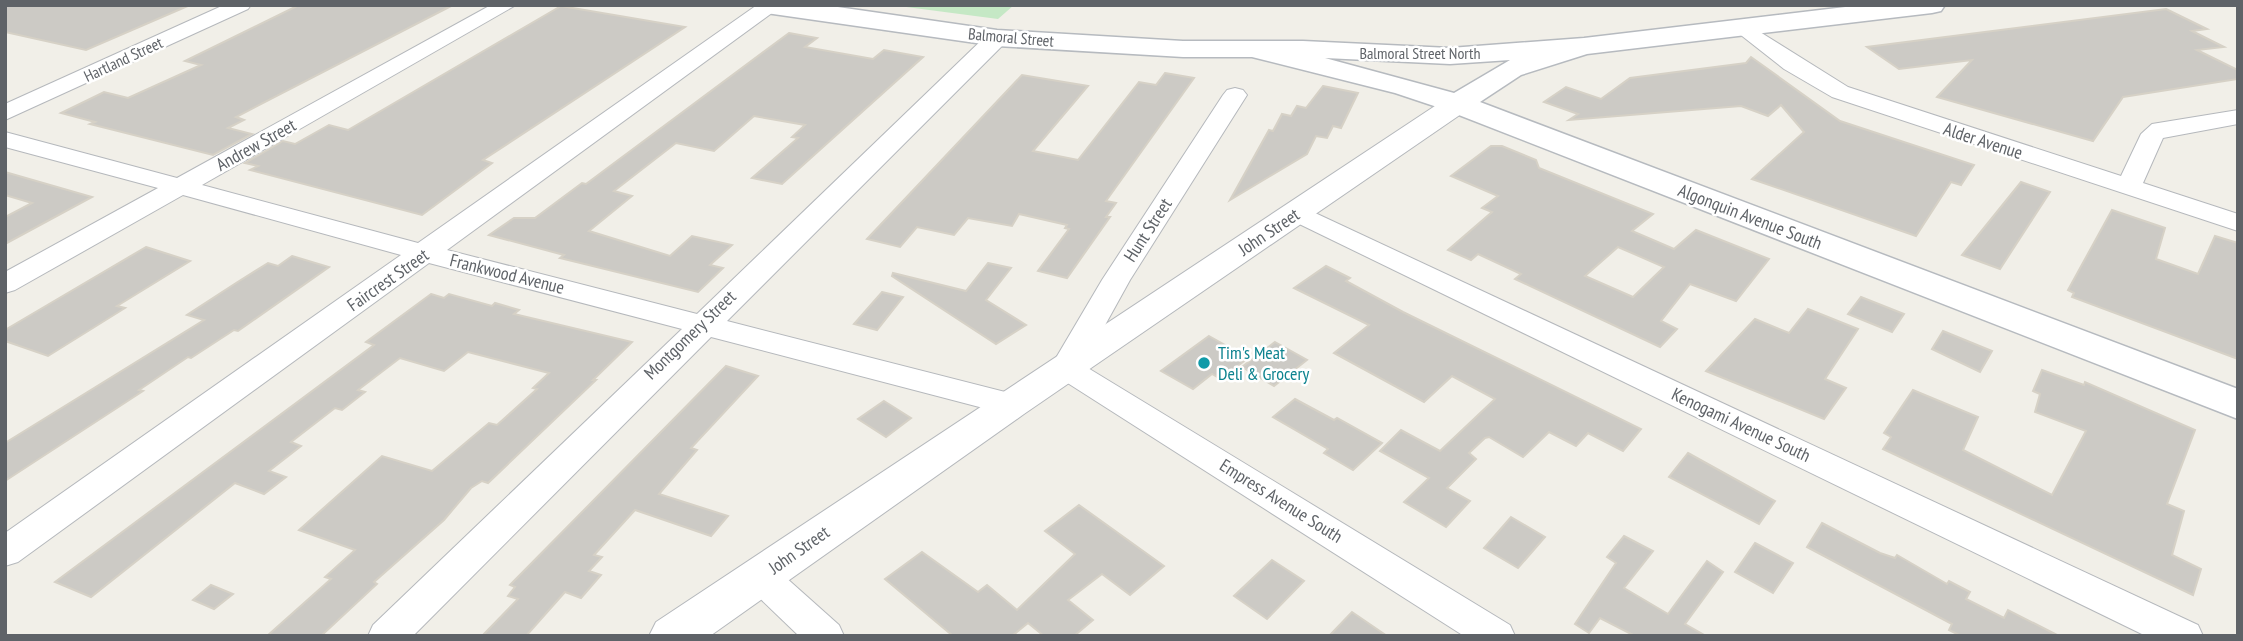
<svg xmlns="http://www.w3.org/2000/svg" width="2243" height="641" viewBox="0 0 2243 641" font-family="'PT Sans Narrow',sans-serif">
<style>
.green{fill:#c5e8c5}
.building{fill:#cccac5;stroke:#d6d1c6;stroke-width:2;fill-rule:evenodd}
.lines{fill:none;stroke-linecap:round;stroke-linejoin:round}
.minor-casing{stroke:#b5b8bc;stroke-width:2}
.tertiary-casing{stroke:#b5b8bc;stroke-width:2}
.secondary-casing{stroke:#b6babf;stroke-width:3}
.minor{fill:#fff;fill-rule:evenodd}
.tertiary{fill:#fff;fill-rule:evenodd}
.secondary{fill:#fff;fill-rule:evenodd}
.culture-dot{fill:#0f9aa8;stroke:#fff;stroke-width:2.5}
.labels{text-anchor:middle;stroke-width:5;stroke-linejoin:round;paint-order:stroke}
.far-street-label{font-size:16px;fill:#5f6368;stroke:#fff}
.street-label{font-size:18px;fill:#5f6368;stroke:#fff}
.culture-label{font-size:18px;fill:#0d838f;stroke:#fff;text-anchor:start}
</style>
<rect width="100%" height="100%" fill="#f1efe8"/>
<!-- green -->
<polygon class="green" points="891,5 1014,5 998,19"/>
<!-- building -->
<g class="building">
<polygon points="5,5 190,5 86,50 5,32"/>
<polygon points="299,5 453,5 236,117 244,120 228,128 252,134 213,155 90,124 95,122 61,113 104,92 128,98 201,65 185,61"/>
<polygon points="561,6 685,27 483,160 492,163 422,215 250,170 258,166 245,163 283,141 295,144 329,125 348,130"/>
<polygon points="2166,9 2207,29 2192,31 2224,47 2197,50 2238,70 2238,79 2123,97 2093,141 1937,97 1972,60 1899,69 1867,47"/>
<polygon points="789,33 817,38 805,47 873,59 884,50 923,57 782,184 752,178 798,138 792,137 805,125 754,116 714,151 676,143 614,191 632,196 589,231 670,256 692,236 732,245 710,265 723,268 698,292 560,258 564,255 489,235 514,218 535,218 582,183 586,184"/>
<polygon points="1751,57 1840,121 1974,165 1961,185 1951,182 1916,236 1752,179 1804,132 1781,105 1768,116 1741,106 1569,120 1578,114 1544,102 1566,87 1601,99 1630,78 1746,63"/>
<polygon points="1165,73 1194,78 1106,201 1116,203 1106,217 1110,217 1067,278 1038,271 1069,229 1065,228 1067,225 1019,214 1012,226 968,218 954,235 917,227 900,247 867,239 1022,75 1088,86 1033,151 1078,160 1139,82 1156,85"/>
<polygon points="1323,86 1358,93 1341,128 1333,126 1327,138 1316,136 1307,154 1230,200 1269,130 1273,131 1282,114 1291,116 1297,106 1306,108"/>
<path d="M1491 146H1502L1536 160 1539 168 1653 214 1632 231 1674 249 1696 230 1769 259 1736 301 1690 284 1661 321 1677 329 1660 347 1515 279 1521 274 1478 254 1471 260 1448 250 1492 212 1482 208 1498 196 1451 176ZM1618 247 1664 267 1633 297 1585 276Z"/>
<polygon points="5,172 92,197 5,244 5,217 32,203 5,195"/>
<polygon points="2021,182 2050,192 2000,269 1962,255"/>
<polygon points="2112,210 2165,228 2156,259 2198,274 2215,236 2238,243 2238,359 2072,297 2074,293 2068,290"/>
<polygon points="146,247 190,261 117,306 125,308 48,356 5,341 5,330"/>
<polygon points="292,256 329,267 238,331 234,330 191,358 188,357 139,390 143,391 5,481 5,443 204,320 187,315 236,283 268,263 278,266"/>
<polygon points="988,263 1011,268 986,300 1026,325 996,344 892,276 893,273 966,291"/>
<polygon points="1326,266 1350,278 1346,281 1403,312 1641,429 1623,451 1588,433 1576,446 1549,432 1523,457 1489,437 1485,438 1469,453 1476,459 1447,488 1470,501 1446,527 1404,502 1429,478 1380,451 1401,430 1440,451 1495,399 1452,376 1424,402 1334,353 1369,325 1294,288"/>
<polygon points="882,292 903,297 877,330 854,324"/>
<polygon points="431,294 444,298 449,294 492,306 495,303 519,310 514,314 632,342 593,380 596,380 488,483 482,481 471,488 444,520 374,582 377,584 321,636 267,636 331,579 325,577 355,550 299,530 382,456 432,471 489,423 497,425 537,389 533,388 549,373 468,352 444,371 400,358 358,390 365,392 342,410 335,408 291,442 301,446 269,471 286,477 264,494 235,483 91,597 55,582 374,345 366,342"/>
<polygon points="1861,297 1904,314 1892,332 1848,314"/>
<polygon points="1808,309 1858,329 1825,379 1846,388 1824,419 1706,371 1755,319 1789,333"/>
<polygon points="1943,331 1992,351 1980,372 1932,349"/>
<polygon points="1209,336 1248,358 1221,379 1212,374 1193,389 1161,371"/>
<polygon points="1275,342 1307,360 1274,386 1242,367"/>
<polygon points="726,366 758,376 691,448 697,450 659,494 728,516 711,536 635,510 594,555 602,557 589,571 601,575 581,598 565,592 526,636 482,636 518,599 508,596 515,587 510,585"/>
<polygon points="2042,370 2084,385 2085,382 2195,430 2167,504 2184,511 2172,555 2201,569 2193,595 1883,449 1891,437 1884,433 1913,390 1978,417 1963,450 2052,495 2086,431 2035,412 2040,394 2033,391"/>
<polygon points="1295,399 1334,420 1337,418 1382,443 1353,470 1324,453 1328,449 1273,417"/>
<polygon points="884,401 911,418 886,437 858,419"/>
<polygon points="1688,453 1775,501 1759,524 1669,477"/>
<polygon points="1079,505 1164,566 1130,595 1102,574 1068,600 1093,620 1074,636 1044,636 1028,623 1012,636 953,636 885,579 922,552 978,592 987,585 1017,610 1075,554 1045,531"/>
<polygon points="1511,517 1545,537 1518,568 1484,548"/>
<polygon points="1822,523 1880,553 1895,558 1897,555 1947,584 1949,581 1970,592 1966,599 2004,618 2008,610 2059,636 1961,636 1949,630 1952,624 1807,547"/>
<polygon points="1624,536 1653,551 1624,588 1668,614 1707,561 1723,572 1685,624 1706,636 1635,636 1600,618 1589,633 1575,624 1616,563 1607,557"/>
<polygon points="1755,543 1793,563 1773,593 1735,572"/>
<polygon points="1272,560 1304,581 1267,619 1234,596"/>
<polygon points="211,585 233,594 214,609 193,600"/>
<polygon points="1352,612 1387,636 1329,636"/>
</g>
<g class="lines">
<!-- minor casing -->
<g class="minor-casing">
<g id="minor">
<polygon points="224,5 251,5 248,9 5,120 5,104"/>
<polygon points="491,5 516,5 202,185 418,243 757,5 779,5 776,10 447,250 697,314 989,33 1005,33 1008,38 1005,43 727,321 1021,396 1026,404 1021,412 1010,415 711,337 413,636 368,636 373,625 682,329 429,263 18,562 5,566 5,533 401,255 183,195 15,290 5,293 5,272 158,188 5,147 5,132 177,178"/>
<polygon points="1744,22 1848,87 2121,176 2141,134 2152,124 2238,110 2238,124 2163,138 2143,183 2238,214 2238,231 1832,97 1784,69 1737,32 1733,28"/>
<polygon points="1235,88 1243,90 1247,95 1130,280 1083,365 1510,625 1515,636 1464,636 1055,375 1050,368 1102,280 1223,95 1227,90"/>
<polygon points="1298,205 2198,625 2203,636 2146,636 1289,219 1285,213 1289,207"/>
<polygon points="761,562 774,567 839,625 844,636 799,636 748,587 742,577 748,567"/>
</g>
</g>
<!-- tertiary casing -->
<g class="tertiary-casing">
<polygon id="tertiary" points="1457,95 1467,98 1471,104 1467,110 1024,414 710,636 649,636 656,622 1447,98"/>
</g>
<!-- secondary casing -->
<g class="secondary-casing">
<path id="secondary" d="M753 5H824L997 30 1183 41H1303L1450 48 1584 38 1862 5H1945L1941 11 1932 13 1587 54 1521 75 1480 102 2238 389V419L1446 110 1395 93 1252 57H1183L997 46 766 13 757 11ZM1325 58 1450 64 1510 60 1454 93Z"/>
</g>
<!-- minor -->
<use href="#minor" class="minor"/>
<!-- tertiary -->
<use href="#tertiary" class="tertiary"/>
<!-- secondary -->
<use href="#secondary" class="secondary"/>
</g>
<!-- markers -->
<circle class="culture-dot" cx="1204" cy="363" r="7"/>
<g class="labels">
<!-- far-street labels -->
<g class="far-street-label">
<text transform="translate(1011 37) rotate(5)" y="6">Balmoral Street</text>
<text x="1420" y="59">Balmoral Street North</text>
<text transform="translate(123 59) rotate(-25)" y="6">Hartland Street</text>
</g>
<!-- street labels -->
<g class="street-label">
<text transform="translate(1983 141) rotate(18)" y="6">Alder Avenue</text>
<text transform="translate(256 145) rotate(-29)" y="6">Andrew Street</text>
<text transform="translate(1750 217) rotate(21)" y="6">Algonquin Avenue South</text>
<text transform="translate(1148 230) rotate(-57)" y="6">Hunt Street</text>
<text transform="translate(1269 232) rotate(-34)" y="6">John Street</text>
<text transform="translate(507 274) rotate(14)" y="6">Frankwood Avenue</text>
<text transform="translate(388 280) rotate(-35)" y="6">Faircrest Street</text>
<text transform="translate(690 335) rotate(-44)" y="6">Montgomery Street</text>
<text transform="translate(1741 425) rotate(25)" y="6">Kenogami Avenue South</text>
<text transform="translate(1281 501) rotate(32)" y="6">Empress Avenue South</text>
<text transform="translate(799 550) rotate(-35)" y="6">John Street</text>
</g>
<!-- culture labels -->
<g class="culture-label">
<text x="1218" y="359">Tim's Meat<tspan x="1218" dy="21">Deli &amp; Grocery</tspan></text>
</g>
</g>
<!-- border -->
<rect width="2243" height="641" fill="none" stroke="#5f6368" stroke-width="14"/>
</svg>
